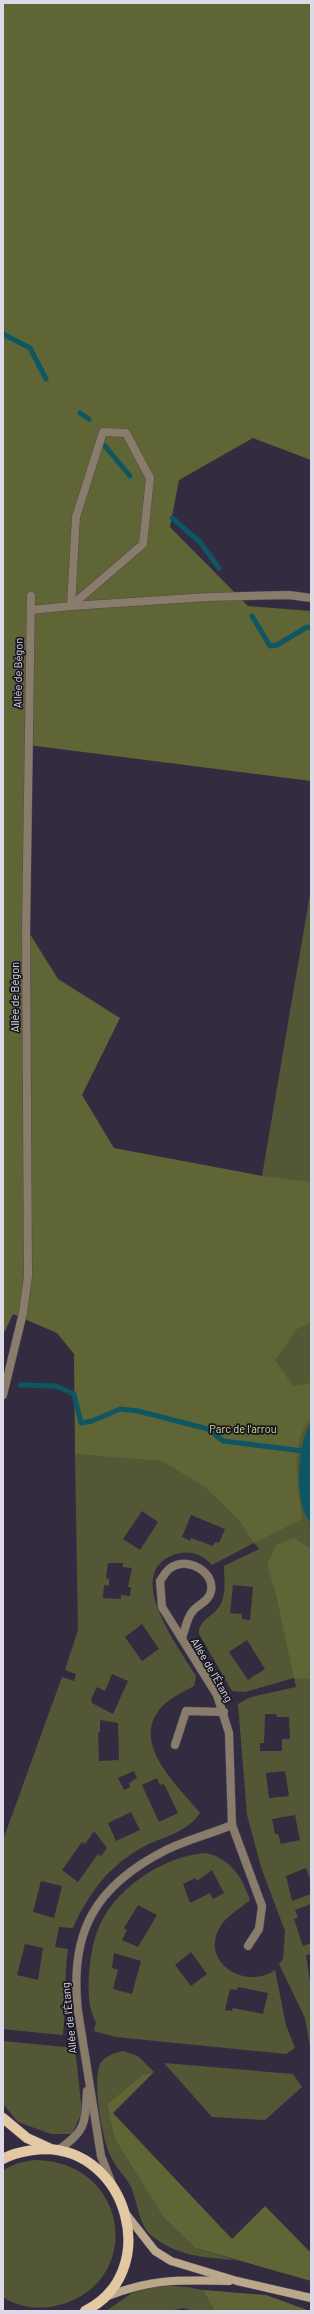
<svg xmlns="http://www.w3.org/2000/svg" width="314" height="2314" viewBox="0 0 314 2314" font-family="Barlow,sans-serif">
<style>
.green{fill:#535736;fill-rule:evenodd}
.forest{fill:#606536}
.water{fill:#0e5662}
.lines{fill:none;stroke-linecap:round;stroke-linejoin:round}
.stream{stroke:#0e5662;stroke-width:5}
.minor-casing{stroke:#4e485b;stroke-width:9}
.secondary-casing{stroke:#4e485b;stroke-width:9}
.primary-casing{stroke:#4e485b;stroke-width:11}
.minor{stroke:#897c6a;stroke-width:8}
.secondary{stroke:#bba78a;stroke-width:8}
.primary{stroke:#e2c8a3;stroke-width:10}
.labels{text-anchor:middle;stroke-width:3.5;stroke-linejoin:round;paint-order:stroke}
.street-label{font-size:11px;fill:#ddd9e6;stroke:#19171f}
.park-label{font-size:11px;fill:#d5dd92;stroke:#19171f}
</style>
<rect width="100%" height="100%" fill="#332c40"/>
<!-- green -->
<g class="green">
<path d="M311 888V1882L306 1868 286 1876 292 1901 311 1894V1904L295 1910 298 1917 294 1919 303 1946 311 1943V1954L306 1955 311 1989V2053L305 2018 279 1964 283 1959 285 1931 261 1867 247 1815 238 1704 251 1697 296 1687 294 1678 245 1692 232 1691 199 1634C198 1621 213 1616 219 1607 227 1595 224 1580 224 1566L259 1549 254 1543 212 1565C202 1554 190 1550 176 1554 120 1572 180 1649 196 1676L194 1686C181 1693 165 1700 157 1713 134 1748 180 1788 200 1813 187 1832 166 1836 147 1845 111 1863 89 1892 73 1928L59 1927 55 1947 68 1949C64 1977 66 2005 63 2034L61 2035 3 2029V1840L62 1677 74 1681 76 1674 65 1670 78 1630 75 1454 105 1456 226 1363 262 1176ZM142 1511 158 1522 140 1550 123 1539ZM191 1515 225 1529 219 1543 215 1542 213 1546 191 1538 190 1541 182 1537ZM108 1563H123V1567L132 1568 128 1587H131L130 1596 121 1595V1599L103 1598 104 1585 109 1586V1579L106 1578ZM233 1585 253 1587 250 1620 242 1619V1614L230 1613ZM142 1624 159 1649 142 1661 125 1637ZM247 1640 265 1669 248 1680 229 1652ZM112 1674 128 1681 113 1714 92 1703 91 1699 97 1687 105 1691ZM265 1714H276L277 1717H289L290 1739H282V1751H260V1743H264ZM100 1720 118 1723 119 1760 99 1761 98 1733 100 1732ZM134 1771 137 1778 129 1783 130 1787 124 1790 118 1778ZM285 1771 289 1796 269 1798 266 1773ZM157 1778 160 1785 164 1784 178 1813 159 1822 142 1785ZM131 1812 140 1830 116 1841 108 1823ZM295 1815 300 1840 281 1844 278 1834H275L272 1819ZM94 1831 107 1848 101 1856 98 1854 78 1882 62 1870 82 1842 85 1844ZM41 1881 62 1886 54 1918 33 1912ZM25 1944 43 1948 38 1980 17 1975Z"/>
<path d="M206 1853C231 1859 242 1877 250 1900 241 1908 226 1916 220 1927 199 1962 246 1991 275 1970L286 2025 295 2048 286 2054 116 2037 94 2031 96 2022C88 2008 88 1991 89 1975 90 1960 92 1946 97 1932 112 1890 162 1856 206 1853ZM212 1870 224 1893 213 1899 210 1893 190 1903 183 1884 195 1878 197 1881ZM138 1905 157 1915 138 1947 122 1940 127 1930 124 1928ZM191 1952 207 1974 191 1986 175 1965ZM114 1953 141 1961 132 1994 113 1989 118 1970 112 1968ZM238 1987 268 1993 263 2014 233 2008 232 2011 225 2010 230 1989 237 1990Z"/>
<polygon points="3,2041 75,2048 82,2112 72,2134 51,2134 18,2122 3,2104"/>
<path d="M123 2051 138 2056 154 2072 142 2075 107 2104 114 2138 163 2217 195 2248 235 2260C203 2257 179 2257 152 2236 139 2226 138 2204 132 2189 127 2178 117 2169 112 2159 102 2142 92 2081 100 2064 104 2056 115 2053 123 2051Z"/>
<polygon points="164,2063 293,2074 302,2087 265,2120 212,2117"/>
<path d="M33 2160C131 2159 146 2286 55 2306 38 2310 17 2307 3 2297V2170L18 2163Z"/>
<polygon points="157,2285 187,2287 203,2290 214,2311 193,2311 183,2308 170,2311 106,2311 132,2293"/>
</g>
<!-- forest -->
<g class="forest">
<path d="M3 3H311V460L253 438 179 480 170 527 248 606 311 611V781L28 745V931L58 979 120 1018 82 1095 114 1148 262 1176 311 1182V1323L297 1329 275 1360 293 1386 311 1383V1418C288 1445 299 1487 302 1519L254 1543 240 1521 205 1487 162 1461 75 1454 74 1354 57 1333 13 1314 3 1335Z"/>
<polygon points="294,1538 311,1549 311,1679 294,1678 276,1594 267,1565 276,1545"/>
<polygon points="154,2072 113,2113 232,2239 265,2206 311,2253 311,2281 195,2248 163,2217 114,2138 107,2104 142,2075"/>
<polygon points="203,2290 266,2295 310,2311 214,2311"/>
</g>
<!-- water -->
<path class="water" d="M311 1423V1523C293 1505 297 1443 311 1423Z"/>
<g class="lines">
<!-- stream -->
<g class="stream">
<polyline points="3,334 30,348 46,379"/>
<polyline points="80,413 89,419"/>
<polyline points="105,446 130,476"/>
<polyline points="172,518 200,542 219,568"/>
<polyline points="252,616 270,646 277,645 307,627 311,628"/>
<polyline points="20,1385 56,1386 74,1394 81,1423 92,1421 120,1409 138,1411 208,1429 223,1441 311,1452"/>
</g>
<!-- minor casing -->
<g class="minor-casing">
<g id="minor">
<polyline points="71,606 208,597 289,595 311,598"/>
<polyline points="31,610 71,606 76,517 103,432 126,433 150,478 143,544 71,606"/>
<polyline points="3,1395 23,1313 28,1276 26,931 31,596"/>
<path d="M182 1638C185 1630 187 1618 192 1612 198 1604 209 1602 211 1591 215 1572 188 1557 172 1567 167 1569 163 1577 160 1581L162 1607 217 1695 229 1733 232 1825 262 1906 259 1929 248 1946"/>
<polyline points="175,1745 186,1711 224,1712"/>
<path d="M58 2150C86 2131 85 2124 87 2091"/>
<path d="M112 2184 101 2156 78 2011C69 1932 95 1886 166 1850 186 1840 210 1834 232 1825"/>
</g>
</g>
<!-- secondary casing -->
<g class="secondary-casing">
<g id="secondary">
<polyline points="126,2214 155,2251 171,2261 237,2281 311,2298"/>
<path d="M105 2297C153 2278 179 2280 229 2281"/>
</g>
</g>
<!-- primary casing -->
<g class="primary-casing">
<g id="primary">
<polyline points="3,2118 27,2138 49,2148"/>
<path d="M3 2159C15 2152 30 2150 44 2149 129 2149 162 2273 85 2311"/>
</g>
</g>
<!-- minor -->
<use href="#minor" class="minor"/>
<!-- secondary -->
<use href="#secondary" class="secondary"/>
<!-- primary -->
<use href="#primary" class="primary"/>
</g>
<g class="labels">
<!-- street labels -->
<g class="street-label">
<text transform="translate(18 673) rotate(-89)" y="4">Allée de Bégon</text>
<text transform="translate(15 997) rotate(-90)" y="4">Allée de Bégon</text>
<text transform="translate(212 1670) rotate(60)" y="4">Allée de l'Étang</text>
<text transform="translate(69 2018) rotate(-96)" y="4">Allée de l'Étang</text>
</g>
<!-- park labels -->
<g class="park-label">
<text x="243" y="1433">Parc de l'arrou</text>
</g>
</g>
<!-- border -->
<rect width="314" height="2314" fill="none" stroke="#ddd9e6" stroke-width="8"/>
</svg>
